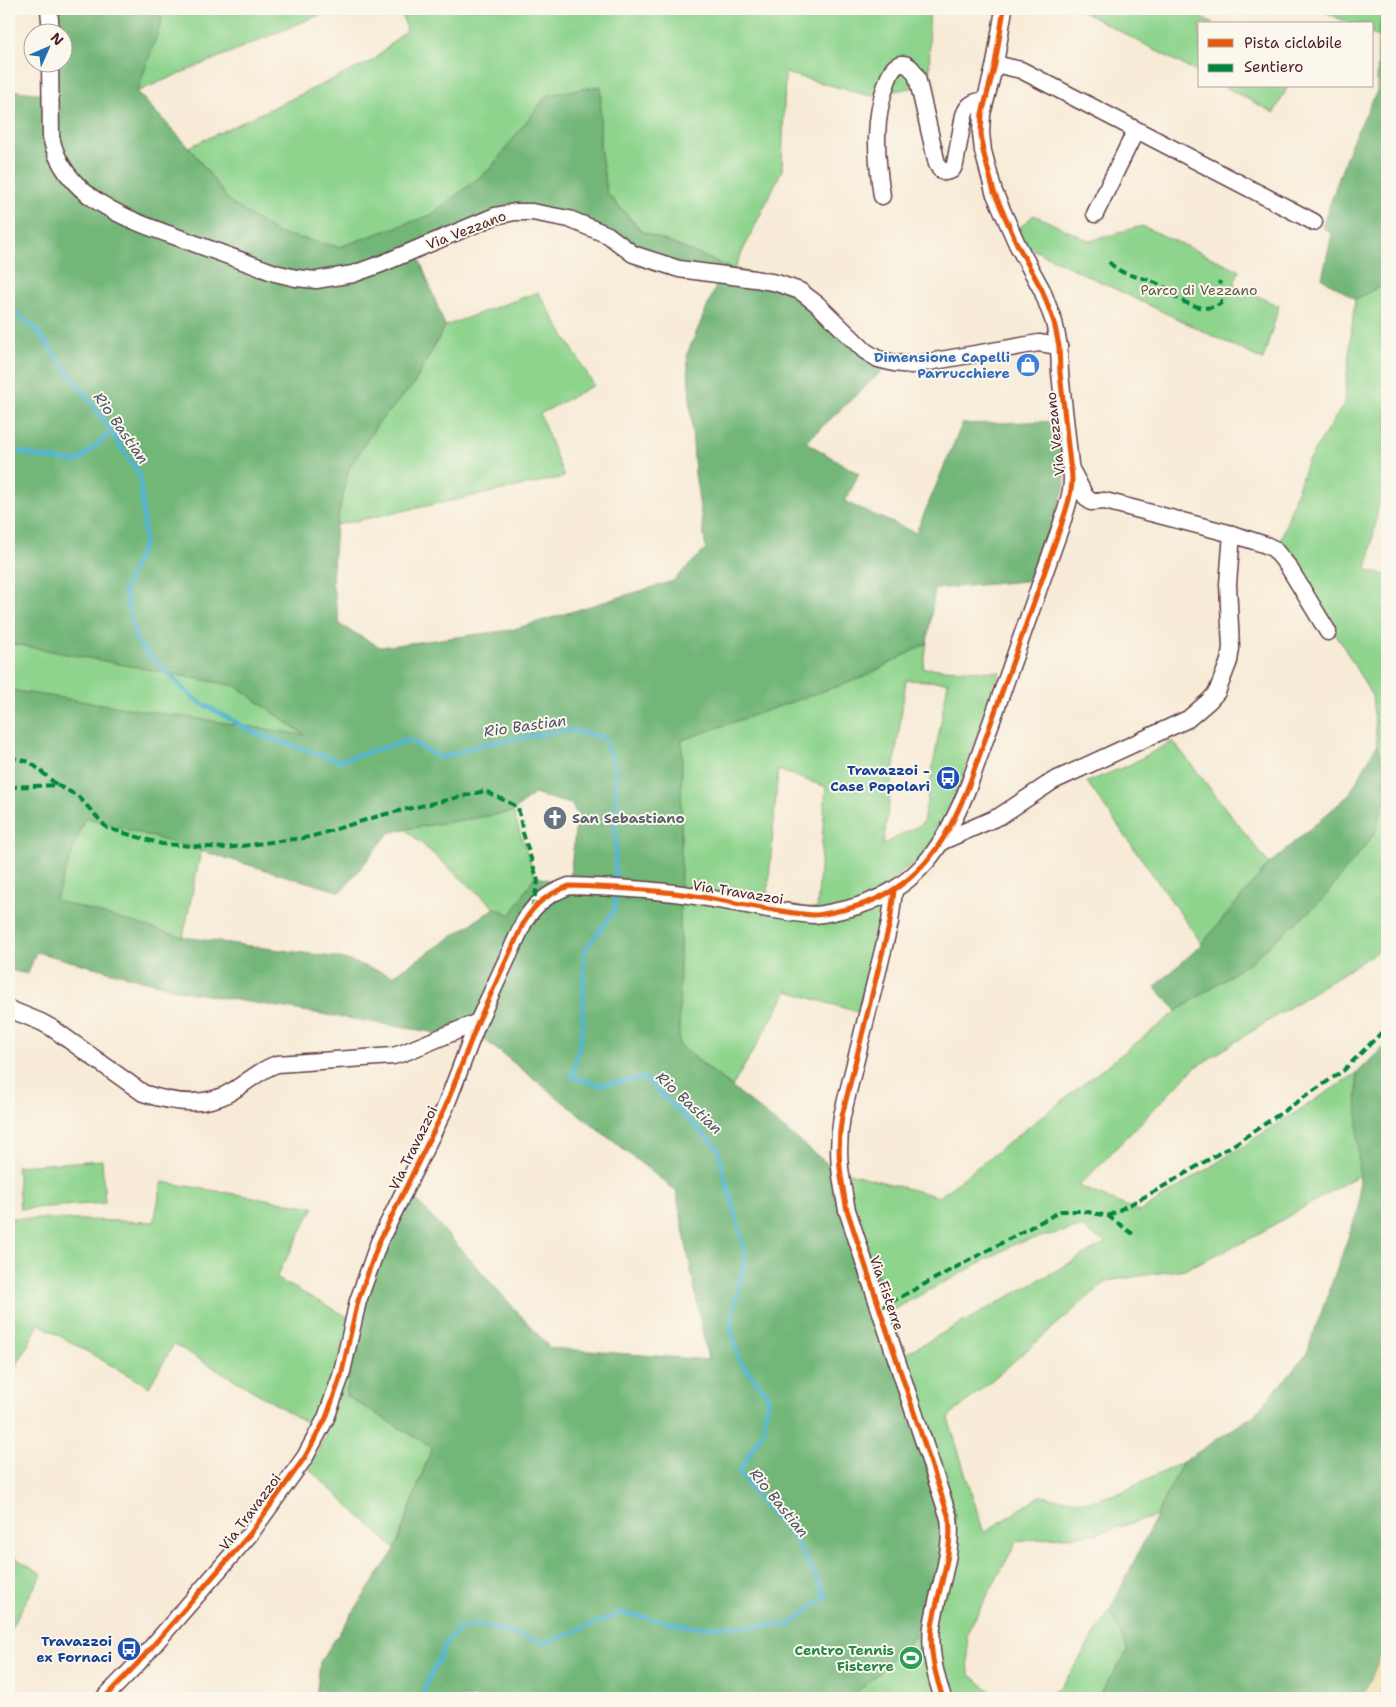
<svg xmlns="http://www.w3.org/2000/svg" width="1396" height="1707" viewBox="0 0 1396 1707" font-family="'Shantell Sans',sans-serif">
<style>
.green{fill:#8ed48d;stroke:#6c7a5c;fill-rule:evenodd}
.forest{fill:#72b678;stroke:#5e6a52;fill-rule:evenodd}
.sand{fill:#eeda9e;stroke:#9c7c64}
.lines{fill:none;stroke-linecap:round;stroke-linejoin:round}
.stream{stroke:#53b5d1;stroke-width:4.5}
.minor-casing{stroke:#643e45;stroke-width:19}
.minor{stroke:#fff;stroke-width:16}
.quiet{stroke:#00873e;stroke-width:4;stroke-dasharray:8 4;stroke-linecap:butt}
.cycleway-casing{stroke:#fbf7ec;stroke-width:8}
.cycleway{stroke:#e8590c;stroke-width:5}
.labels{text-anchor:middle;stroke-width:4;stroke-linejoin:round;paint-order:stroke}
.street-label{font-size:14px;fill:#4a1f2b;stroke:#fbf7ec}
.park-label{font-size:14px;fill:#5e5548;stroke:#fbf7ec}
.shop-label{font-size:14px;font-weight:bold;fill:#366cbe;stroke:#fbf7ec;text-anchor:end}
.transit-label{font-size:14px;font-weight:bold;fill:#164399;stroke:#fbf7ec;text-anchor:end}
.worship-label{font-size:14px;font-weight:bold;fill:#5b616d;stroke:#fbf7ec;text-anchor:start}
.leisure-label{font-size:14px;font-weight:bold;fill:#27864d;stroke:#fbf7ec;text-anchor:end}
.water-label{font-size:15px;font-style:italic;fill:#4d5465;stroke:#fbf7ec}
</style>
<rect width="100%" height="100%" fill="#fbf7ec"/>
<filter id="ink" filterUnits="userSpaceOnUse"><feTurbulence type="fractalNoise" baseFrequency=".02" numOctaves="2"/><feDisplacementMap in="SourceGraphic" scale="10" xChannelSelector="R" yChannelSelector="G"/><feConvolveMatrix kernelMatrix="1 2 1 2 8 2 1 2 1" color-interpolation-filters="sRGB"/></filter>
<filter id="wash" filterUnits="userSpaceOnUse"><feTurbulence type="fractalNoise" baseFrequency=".0096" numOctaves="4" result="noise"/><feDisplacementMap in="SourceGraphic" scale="20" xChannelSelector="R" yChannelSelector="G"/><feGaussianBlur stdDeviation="1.12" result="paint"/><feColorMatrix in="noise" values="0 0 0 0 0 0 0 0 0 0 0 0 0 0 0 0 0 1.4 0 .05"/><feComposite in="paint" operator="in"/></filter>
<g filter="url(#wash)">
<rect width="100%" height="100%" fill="#f7ebd7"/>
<!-- green -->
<g class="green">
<polygon points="160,9 929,9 930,84 870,96 785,73 782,170 734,269 642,231 607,193 600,147 600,86 547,95 490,169 431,215 339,247 277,233 231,203 189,147 374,60 407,29 400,10 331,10 136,92 162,21"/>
<polygon points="1078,9 1183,9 1214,24 1200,24 1200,74"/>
<polygon points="1319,9 1383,9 1378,37 1372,34 1372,24 1350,24"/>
<polygon points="1223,86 1288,86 1274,113"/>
<polygon points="1034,215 1090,241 1142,226 1239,270 1234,285 1279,306 1263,360 1028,247 1018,229"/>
<polygon points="1387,275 1387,459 1367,570 1387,576 1387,782 1377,744 1372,696 1281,539 1307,462 1344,404 1355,299 1383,285"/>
<polygon points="538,292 594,385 540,414 564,477 336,525 349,468 377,425 414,384 445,326"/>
<polygon points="9,643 236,686 306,736 9,690"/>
<path d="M927 643 923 668 1000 672 943 833 926 853 895 877 857 1012 788 991 732 1087 679 1045 682 740 864 677ZM906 680 948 682 923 823 883 845ZM778 770 826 787 817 909 767 903Z"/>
<polygon points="1173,741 1269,864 1202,944 1087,782 1129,765"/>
<polygon points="1387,790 1387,945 1193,1069 1079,1186 1140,1212 1357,1073 1359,1175 1246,1241 1185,1269 1107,1281 948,1418 984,1533 1040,1496 1088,1502 1122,1492 1183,1462 1157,1516 1095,1534 1017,1541 967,1633 969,1674 1000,1698 848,1698 866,1685 898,1652 928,1625 956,1515 905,1354 1106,1243 1081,1227 1017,1243 891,1311 887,1298 834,1169 939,1197 1177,1011 1250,962 1321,901 1375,833"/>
<polygon points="513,812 535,876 511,915 495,908 405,829"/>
<polygon points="85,817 201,851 183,937 54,901"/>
<polygon points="102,1160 105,1203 20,1209 17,1166"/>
<polygon points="162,1182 314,1207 276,1278 359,1323 346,1396 432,1447 395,1549 309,1469 326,1434 174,1344 149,1387 39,1324 9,1380 9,1218 154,1222"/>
<polygon points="9,1554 42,1574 9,1631"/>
<polygon points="1110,1610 1128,1651 1097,1698 1040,1698 1062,1686"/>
</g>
<!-- forest -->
<g class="forest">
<path d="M45 9H160L162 21 137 92 189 147 231 203 277 233 339 247 431 215 490 169 547 95 601 86 600 147 607 193 641 231 734 269 804 288 884 369 806 442 859 474 845 502 916 533 962 424 1062 421 1065 485 1035 580 935 589 927 643 864 677 682 740 679 1045 834 1169 887 1298 956 1515 928 1625 898 1652 866 1685 848 1698H316L320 1662 395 1549 432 1447 346 1396 362 1308 397 1223 411 1194 550 1348 708 1360 676 1191 486 1041 188 992 36 952 28 974 9 970V690L305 735 236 686 9 643V90L45 94 47 63 62 62V32H47ZM528 218 593 233 637 265 717 284 687 354 695 473 706 549 673 581 511 630 380 647 340 625 332 582 336 525 349 468 377 425 414 384 445 326 419 258 491 224ZM533 794 571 804 577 814 569 886 535 876 511 915 495 908 393 976 341 958 183 937 55 900 85 817 341 892 389 833 405 829 513 812Z"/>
<polygon points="1383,9 1387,9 1387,275 1383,285 1355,299 1322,278 1332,234 1322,227 1350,146 1377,91 1378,37"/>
<polygon points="1377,744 1387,782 1387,790 1375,833 1321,901 1250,962 1177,1011 1155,987 1202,944 1269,864 1349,795"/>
<polygon points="1387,1043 1387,1642 1362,1698 1097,1698 1128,1651 1110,1610 1183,1462 1254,1415 1306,1355 1359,1207 1357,1073"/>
</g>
<!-- sand -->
<polygon class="sand" points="1387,1642 1387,1698 1362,1698"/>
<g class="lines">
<!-- stream -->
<g class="stream">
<polyline points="9,308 36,329 99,413 140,476 145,541 124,590 137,642 194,699 257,734 339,761 409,740 440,758 484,744 568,730 604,737 616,773 615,884"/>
<polyline points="9,449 39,457 77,462 111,432"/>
<polyline points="421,1698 422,1693 448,1640 461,1628 479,1625 546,1643 621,1613 693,1627 790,1625 826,1596 793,1536 764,1507 739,1472 764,1429 768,1395 739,1360 730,1325 746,1254 717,1147 644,1078 601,1085 572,1077 583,1028 584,952 615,909 615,892"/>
<polyline points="1379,1698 1387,1682"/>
</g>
</g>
</g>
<g filter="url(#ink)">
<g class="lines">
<!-- minor casing -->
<g class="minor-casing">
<g id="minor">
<polyline points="49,9 51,32"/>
<path d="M50 62 51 137C64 200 132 221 185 240 215 251 245 262 275 273L296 278 316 280 353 274 381 264 495 216 515 212H532L569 219 608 235 633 254 679 269 755 279 777 283 800 291 817 304 865 351 878 359 894 363 911 365 1039 343 1059 346"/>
<polyline points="995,64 1021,70 1314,222"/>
<path d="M882 196C876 156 873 120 887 82 890 75 892 66 901 64 909 63 914 71 917 77L937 164 940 169 945 172 952 170 955 164 964 115C968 104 973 102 985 100"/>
<polyline points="1095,214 1136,130"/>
<polyline points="1073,473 1085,496 1091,502 1105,501 1232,534 1266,545 1274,549 1288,566 1328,632"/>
<polyline points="943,841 1000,816 1053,781 1188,719 1209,701 1217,692 1221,682 1229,661 1231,648 1228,584 1232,534"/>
<path d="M894 891 890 922 842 1116C836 1151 840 1175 847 1210L949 1518C954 1554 937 1591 932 1627 929 1651 935 1675 943 1698"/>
<path d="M9 1009 41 1022 52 1028 143 1093C172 1103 207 1108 234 1090 249 1081 261 1069 277 1064L393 1056 403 1053 478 1022"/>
<path d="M104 1698 137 1664 250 1534 305 1457 326 1418 341 1376 358 1301 379 1242 445 1108 478 1022 524 922C535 903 548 894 569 886 606 887 645 889 682 894 711 898 740 904 768 909 783 911 798 914 813 915 824 915 836 911 847 909 916 892 946 845 970 782L1061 526C1067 506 1076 485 1070 464L1060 373 1059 346 1054 322 1042 290 1017 244 994 192 983 151 981 133 982 114 995 64 1004 9"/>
</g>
</g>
<!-- minor -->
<use href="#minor" class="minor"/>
<!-- quiet -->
<g class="quiet">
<path d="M1109 262C1125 279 1139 274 1158 284 1166 287 1170 293 1177 298 1188 305 1210 313 1221 303 1222 295 1217 290 1220 281"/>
<polyline points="9,757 30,762 57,785"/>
<polyline points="9,787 57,785 78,796 107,828 162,844 226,848 310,837 382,815 485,791 518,807 523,833 538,881 532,909"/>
<polyline points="1108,1216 1159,1189 1238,1142 1343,1071 1387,1027"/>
<polyline points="880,1308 1061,1211 1083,1211 1108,1216 1133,1234"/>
</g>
<!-- cycleway casing -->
<g class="cycleway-casing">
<g id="cycleway">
<path d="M894 891 890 922 842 1116C836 1151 840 1175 847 1210L949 1518C954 1554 937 1591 932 1627 929 1651 935 1675 943 1698"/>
<path d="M104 1698 137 1664 250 1534 305 1457 326 1418 341 1376 358 1301 379 1242 445 1108 478 1022 524 922C535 903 548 894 569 886 606 887 645 889 682 894 711 898 740 904 768 909 783 911 798 914 813 915 824 915 836 911 847 909 916 892 946 845 970 782L1061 526C1067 506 1076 485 1070 464L1060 373 1059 346 1054 322 1042 290 1017 244 994 192 983 151 981 133 982 114 995 64 1004 9"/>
</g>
</g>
<!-- cycleway -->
<use href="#cycleway" class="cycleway"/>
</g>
</g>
<!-- icons -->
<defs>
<g id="shop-disc" transform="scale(1.25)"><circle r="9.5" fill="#3f7fe0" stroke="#fbf7ec"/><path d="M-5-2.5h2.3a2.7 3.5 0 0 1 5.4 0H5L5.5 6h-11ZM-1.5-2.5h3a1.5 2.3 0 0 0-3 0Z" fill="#fff"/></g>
<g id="bus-disc" transform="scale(1.25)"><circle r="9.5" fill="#1a4fb4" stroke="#fbf7ec"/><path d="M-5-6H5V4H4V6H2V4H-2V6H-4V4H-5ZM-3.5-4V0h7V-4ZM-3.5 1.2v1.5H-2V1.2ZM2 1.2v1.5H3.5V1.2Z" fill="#fff"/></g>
<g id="church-disc" transform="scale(1.25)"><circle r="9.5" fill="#6b7280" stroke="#fbf7ec"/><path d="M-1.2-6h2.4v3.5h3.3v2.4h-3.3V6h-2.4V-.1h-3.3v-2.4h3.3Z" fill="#fff"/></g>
<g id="stadium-disc" transform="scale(1.25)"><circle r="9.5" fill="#2e9e5b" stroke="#fbf7ec"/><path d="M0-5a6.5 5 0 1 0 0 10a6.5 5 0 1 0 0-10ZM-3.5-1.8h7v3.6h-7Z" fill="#fff"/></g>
</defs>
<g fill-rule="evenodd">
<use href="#shop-disc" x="1028" y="365"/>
<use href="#bus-disc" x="948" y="778"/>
<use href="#church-disc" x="555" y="818"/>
<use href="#bus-disc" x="129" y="1649"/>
<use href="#stadium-disc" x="911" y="1658"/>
</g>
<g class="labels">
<!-- street labels -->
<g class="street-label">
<text transform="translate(466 230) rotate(-21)" y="5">Via Vezzano</text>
<text transform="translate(1055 434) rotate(-96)" y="5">Via Vezzano</text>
<text transform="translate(738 892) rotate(9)" y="5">Via Travazzoi</text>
<text transform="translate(413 1148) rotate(-64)" y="5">Via Travazzoi</text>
<text transform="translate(887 1293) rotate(71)" y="5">Via Fisterre</text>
<text transform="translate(250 1512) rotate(-53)" y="5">Via Travazzoi</text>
</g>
<!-- park labels -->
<g class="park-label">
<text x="1199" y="295">Parco di Vezzano</text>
</g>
<!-- shop labels -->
<g class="shop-label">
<text x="1010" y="362">Dimensione Capelli<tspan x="1010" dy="16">Parrucchiere</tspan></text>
</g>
<!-- transit labels -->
<g class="transit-label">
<text x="930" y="775">Travazzoi -<tspan x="930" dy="16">Case Popolari</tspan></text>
<text x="112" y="1646">Travazzoi<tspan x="112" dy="16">ex Fornaci</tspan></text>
</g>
<!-- worship labels -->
<g class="worship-label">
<text x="572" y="823">San Sebastiano</text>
</g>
<!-- leisure labels -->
<g class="leisure-label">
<text x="894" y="1655">Centro Tennis<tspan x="894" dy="16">Fisterre</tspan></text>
</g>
<!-- water labels -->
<g class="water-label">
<text transform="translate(121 428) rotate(55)" y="5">Rio Bastian</text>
<text transform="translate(525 726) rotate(-8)" y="5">Rio Bastian</text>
<text transform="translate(689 1103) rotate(43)" y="5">Rio Bastian</text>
<text transform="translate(779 1503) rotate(51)" y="5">Rio Bastian</text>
</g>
</g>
<!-- margin -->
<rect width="1396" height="1707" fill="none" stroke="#fbf7ec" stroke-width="30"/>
<!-- legend -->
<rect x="1198" y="22" width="175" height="65" fill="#fbf7ec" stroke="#b4a19f"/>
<rect x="1208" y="39" width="25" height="8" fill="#e8590c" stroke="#b4a19f"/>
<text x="1244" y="48" font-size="15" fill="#4a1f2b">Pista ciclabile</text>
<rect x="1208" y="64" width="25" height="8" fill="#00873e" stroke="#b4a19f"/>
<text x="1244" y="72" font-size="15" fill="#4a1f2b">Sentiero</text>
<!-- north arrow -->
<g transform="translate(48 48) rotate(45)"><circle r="24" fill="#fbf7ec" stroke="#b4a19f"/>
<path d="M0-4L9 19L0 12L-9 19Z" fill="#1f6fb2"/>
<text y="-8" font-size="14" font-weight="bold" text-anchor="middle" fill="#4a1f2b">N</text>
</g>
</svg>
